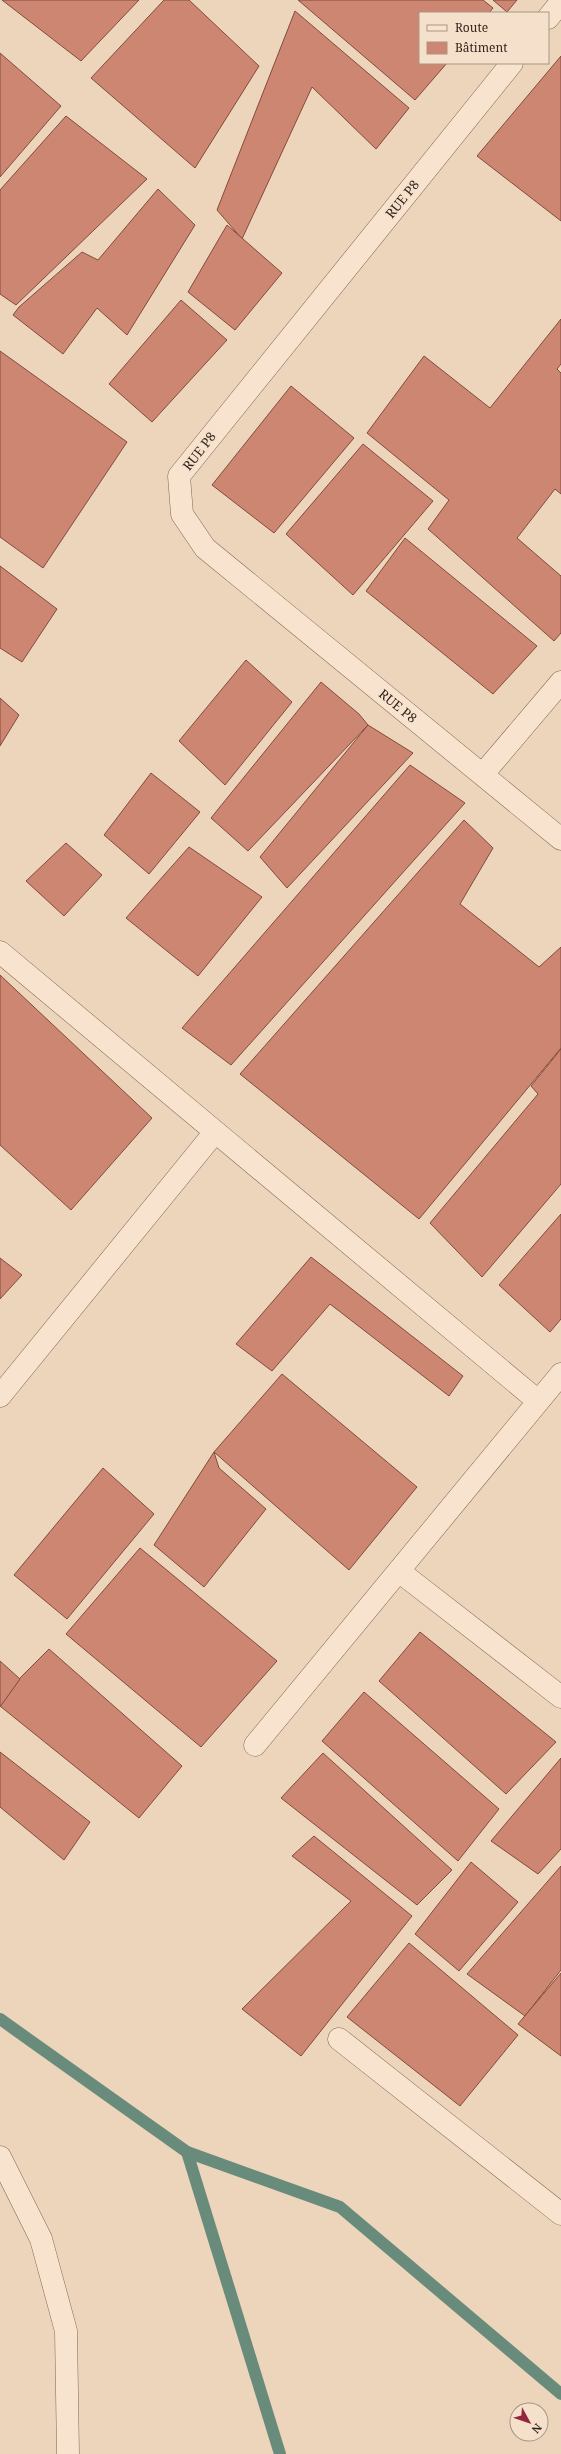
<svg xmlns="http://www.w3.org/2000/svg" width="561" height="2454" viewBox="0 0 561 2454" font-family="'Noto Serif',serif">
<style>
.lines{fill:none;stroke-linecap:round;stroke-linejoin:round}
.stream{stroke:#688b7c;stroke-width:12}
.building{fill:#cc8671;stroke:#834b3c}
.minor-casing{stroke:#846656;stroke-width:23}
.minor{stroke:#f8e4ce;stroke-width:22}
.labels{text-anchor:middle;stroke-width:4;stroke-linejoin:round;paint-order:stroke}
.street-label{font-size:13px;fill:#33221b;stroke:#f5e1cb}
</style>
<rect width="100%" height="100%" fill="#edd5bc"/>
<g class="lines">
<!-- stream -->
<g class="stream">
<polyline points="0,2019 187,2152 340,2207 561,2394"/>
<polyline points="187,2152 280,2454"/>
</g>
</g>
<!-- building -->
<g class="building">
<polygon points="2,0 139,0 81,61"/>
<polygon points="164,0 189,0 259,66 195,168 91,78"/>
<polygon points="298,0 483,0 493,8 489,13 420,13 420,63 447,63 415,100"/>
<polygon points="493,0 517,0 507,12"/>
<polygon points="295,11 409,108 376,149 312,87 242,239 217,210"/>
<polygon points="0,53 61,106 0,177"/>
<polygon points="561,56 561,221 477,156"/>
<polygon points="66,116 147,179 16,305 0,294 0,190"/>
<polygon points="158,189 195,225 127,335 97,308 63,354 13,315 19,307 82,252 98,260"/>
<polygon points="227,225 282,273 235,330 188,292"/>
<polygon points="181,300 227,340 152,422 109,384"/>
<polygon points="561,319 561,364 557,369 561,373 561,494 555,489 517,538 561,576 561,633 554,641 428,529 449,500 367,433 424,356 490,408"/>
<polygon points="0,351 127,442 43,568 0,537"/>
<polygon points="291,386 354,438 274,533 212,485"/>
<polygon points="363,444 433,501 353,595 286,534"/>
<polygon points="405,538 537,646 493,694 366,591"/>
<polygon points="0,566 57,609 22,662 0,648"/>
<polygon points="246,660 292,702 225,785 179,741"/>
<polygon points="321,682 359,714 368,725 248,851 211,818"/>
<polygon points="0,698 19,715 0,746"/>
<polygon points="368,725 413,753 287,888 260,857"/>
<polygon points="410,765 465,803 231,1065 182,1028"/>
<polygon points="151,773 200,812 149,874 104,835"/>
<polygon points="464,820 493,848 460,904 539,967 561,947 561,1048 419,1219 240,1074"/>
<polygon points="66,843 102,875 64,916 26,881"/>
<polygon points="189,847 262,897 198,976 126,918"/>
<polygon points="0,975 152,1118 71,1210 0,1145"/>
<polygon points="561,1049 561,1184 482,1277 430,1223 538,1094 531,1086"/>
<polygon points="561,1214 561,1319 550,1332 499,1285"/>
<polygon points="311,1257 463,1376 449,1396 330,1304 272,1371 236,1344"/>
<polygon points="0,1258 22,1275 0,1299"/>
<polygon points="282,1374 417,1487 349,1570 214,1452"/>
<polygon points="214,1452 219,1468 266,1509 204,1587 154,1545"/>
<polygon points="103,1468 154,1514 67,1619 14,1575"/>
<polygon points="140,1548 277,1661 201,1747 66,1634"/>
<polygon points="420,1632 556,1742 506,1794 379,1681"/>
<polygon points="49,1649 182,1766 139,1818 0,1706 0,1698"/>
<polygon points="0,1661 20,1679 0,1707"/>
<polygon points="364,1692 499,1809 458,1861 322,1741"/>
<polygon points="0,1752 90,1822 64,1860 0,1807"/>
<polygon points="323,1753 452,1870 417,1905 281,1798"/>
<polygon points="561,1758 561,1849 538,1874 491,1841"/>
<polygon points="314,1836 412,1916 301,2056 242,2009 351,1901 292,1856"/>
<polygon points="471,1862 518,1902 459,1971 415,1934"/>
<polygon points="561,1866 561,1970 525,2016 467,1974"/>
<polygon points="409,1943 518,2035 460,2106 347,2017"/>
<polygon points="561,1973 561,2056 518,2024"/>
</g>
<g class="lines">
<!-- minor casing -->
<g class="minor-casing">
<g id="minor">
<polyline points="548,18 561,2"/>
<path id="s1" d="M512 63 179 476 182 514 205 548 561 839"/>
<polyline points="483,774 561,682"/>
<polyline points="0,952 538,1401"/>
<polyline points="0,1396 215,1132"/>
<polyline points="400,1572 561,1697"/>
<polyline points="255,1745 561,1374"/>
<polyline points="339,2039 561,2214"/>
<polyline points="0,2157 41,2239 66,2331 68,2454"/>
</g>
</g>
<!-- minor -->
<use href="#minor" class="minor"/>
</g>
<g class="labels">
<!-- street labels -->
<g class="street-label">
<text transform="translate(402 199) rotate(-51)" y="5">RUE P8</text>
<text transform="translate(199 451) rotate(-52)" y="5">RUE P8</text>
<text dy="5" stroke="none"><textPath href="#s1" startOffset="859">RUE P8</textPath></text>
</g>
</g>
<!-- legend -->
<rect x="419" y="12" width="130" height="52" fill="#f5e1cb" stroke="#a79585"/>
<rect x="427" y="25" width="20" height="6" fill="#f8e4ce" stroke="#a79585"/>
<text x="455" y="32" font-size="12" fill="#33221b">Route</text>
<rect x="427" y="42" width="20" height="12" fill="#cc8671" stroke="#a79585"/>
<text x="455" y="52" font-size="12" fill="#33221b">Bâtiment</text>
<!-- north arrow -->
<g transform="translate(529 2422) rotate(130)"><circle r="19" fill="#f5e1cb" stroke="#a79585"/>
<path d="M0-3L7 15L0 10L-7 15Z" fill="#93263b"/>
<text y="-6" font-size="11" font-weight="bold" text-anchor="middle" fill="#33221b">N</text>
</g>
</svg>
